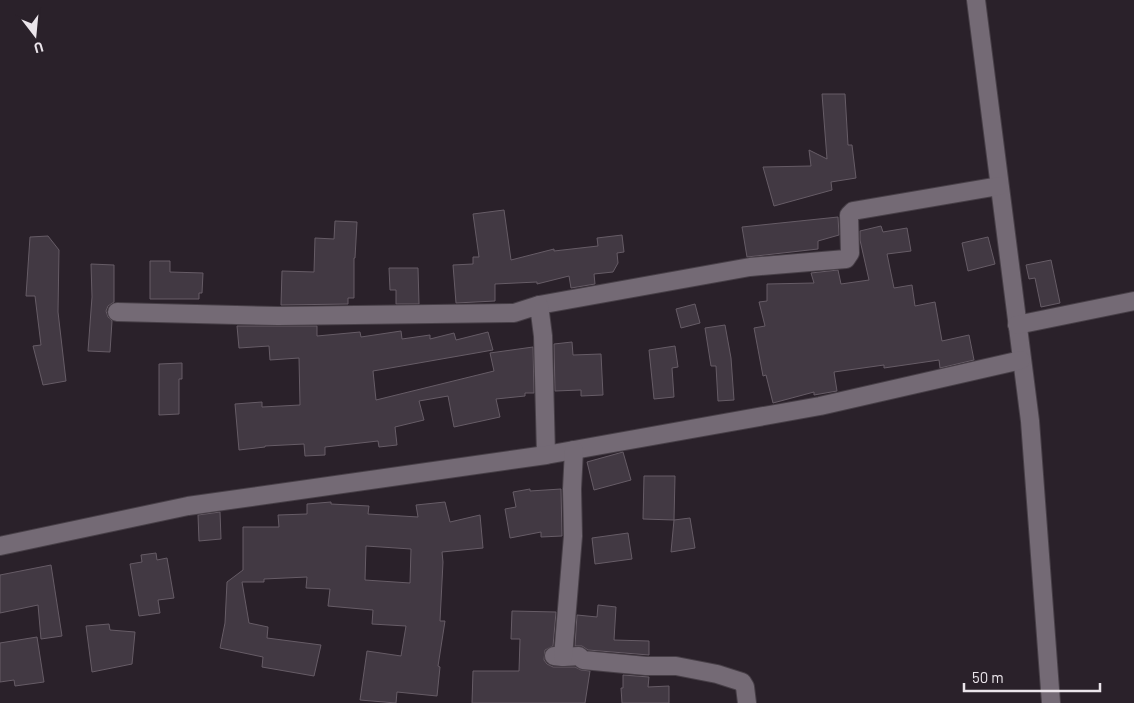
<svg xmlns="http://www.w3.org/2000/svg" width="1134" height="703" viewBox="0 0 1134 703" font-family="Barlow,sans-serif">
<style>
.building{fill:#423943;stroke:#665c66;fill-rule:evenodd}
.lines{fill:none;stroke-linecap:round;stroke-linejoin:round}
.minor-casing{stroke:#473f47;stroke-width:20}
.minor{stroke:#746a75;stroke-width:18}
</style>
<rect width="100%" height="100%" fill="#2a212a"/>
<!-- building -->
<g class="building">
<polygon points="822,94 845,94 848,145 852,145 856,178 831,182 832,190 774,206 763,167 811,166 809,150 827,159"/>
<polygon points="504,210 511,260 554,249 554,251 598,246 597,238 622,235 624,252 617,253 618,263 613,272 594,274 595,284 571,288 569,276 537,284 537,282 495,284 495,301 456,303 453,265 473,264 473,257 479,257 473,214"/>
<polygon points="838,217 839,235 818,241 818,249 747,257 742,227"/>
<polygon points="335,221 357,222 355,258 354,258 354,298 348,298 348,304 281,305 282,271 314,272 315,238 334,239"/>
<polygon points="881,226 883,232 907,228 911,251 887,254 894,288 912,285 915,306 935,302 942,341 969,335 974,360 940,368 939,360 884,368 884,365 834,372 837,391 814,395 814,392 773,403 766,375 763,376 754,328 765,326 759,302 767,301 767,284 814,283 811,273 838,270 841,284 869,280 860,240 860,231"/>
<polygon points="48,236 59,250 58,312 66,381 43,385 33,346 41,345 35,296 26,296 30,237"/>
<polygon points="988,237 995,264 968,271 962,243"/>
<polygon points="1051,260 1060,303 1041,307 1035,278 1029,279 1026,265"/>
<polygon points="150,261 170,261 170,272 203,273 202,293 199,293 199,299 150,299"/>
<polygon points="91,264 114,265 114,302 108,306 106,311 108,317 112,321 110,352 88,351 92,297"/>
<polygon points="389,268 418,268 419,304 396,304 396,290 390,290"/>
<polygon points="695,304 700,323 681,328 676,309"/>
<polygon points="725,325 731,358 734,400 718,401 716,366 711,366 705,328"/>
<polygon points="237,326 317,326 317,336 360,332 361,337 401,331 402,339 430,335 430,339 454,333 456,340 488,332 493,350 373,371 376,400 494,371 490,353 533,347 534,393 525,393 525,396 496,399 500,417 454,427 448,396 419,401 424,420 395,427 397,445 379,447 378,441 325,447 325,455 305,456 304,444 265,446 265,447 239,450 235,404 262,402 262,407 300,405 299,358 270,360 269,346 239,348"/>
<polygon points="572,342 573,355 601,354 603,395 581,396 581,390 555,391 554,344"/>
<polygon points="675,346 678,367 672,368 674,397 654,399 649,350"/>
<polygon points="182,363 182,379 179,379 179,414 159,415 159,364"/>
<polygon points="623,452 631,480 594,490 587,462"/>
<polygon points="644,476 675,476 674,520 643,519"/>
<polygon points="530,489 530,491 561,489 562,536 541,537 541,532 510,538 505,509 516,507 513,492"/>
<path d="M331 502V504L369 506 368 514 418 517 416 505 445 502 450 522 480 515 483 548 442 552 443 562 440 621H445L438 666 440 667 437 696 397 692 396 703 360 700 367 651 401 656 406 626 372 624 373 610 328 606 330 589 306 588 307 577 264 579V582H242L249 623 268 627 267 638 321 645 314 676 262 667 263 657 220 648 225 623 227 582 243 570V527H279L278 515 307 514V504ZM366 546 411 549 410 583 365 580Z"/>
<polygon points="220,512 221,539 199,541 198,515"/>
<polygon points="690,518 695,548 671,552 674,520"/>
<polygon points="628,533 632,559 595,564 592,538"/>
<polygon points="156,553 157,560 167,558 174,598 158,600 160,613 139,616 130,564 142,562 141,555"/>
<polygon points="51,565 62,636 41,639 38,605 0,613 0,575"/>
<polygon points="598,605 616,607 614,640 649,641 649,655 588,650 582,646 575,646 577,615 597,617"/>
<polygon points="512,611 556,612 553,646 545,650 544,660 547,664 553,667 575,667 581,670 590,671 585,703 472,703 473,671 519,671 520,639 511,639"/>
<polygon points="109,624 110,630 135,632 132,664 92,672 86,626"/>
<polygon points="37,637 44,682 15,686 14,680 0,682 0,643"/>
<polygon points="623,675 649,677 648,687 669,686 669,703 622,703 621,688 623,688"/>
</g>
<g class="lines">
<!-- minor casing -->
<g class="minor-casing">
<g id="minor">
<polyline points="976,0 1030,421 1051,703"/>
<polyline points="539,305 750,267 846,259 850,253 849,215 853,211 999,186"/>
<polyline points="117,312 278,316 514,313 539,305 543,336 546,455"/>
<polyline points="1017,325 1134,301"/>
<polyline points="0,546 188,506 546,455 820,406 1021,360"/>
<polyline points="554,656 563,657 579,656 583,660 646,666 676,666 717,674 742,682 745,687 747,703"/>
<polyline points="563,657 573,536 572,489 574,450"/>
</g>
</g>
<!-- minor -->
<use href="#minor" class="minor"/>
</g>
<!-- north arrow -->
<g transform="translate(35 35) rotate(164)" stroke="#2a212a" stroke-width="4" paint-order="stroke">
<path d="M0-4L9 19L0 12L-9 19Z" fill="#ebe5eb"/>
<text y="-8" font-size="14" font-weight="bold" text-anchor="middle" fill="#ebe5eb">U</text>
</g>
<!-- scale -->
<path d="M964 683v8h136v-8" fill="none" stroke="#ebe5eb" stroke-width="2.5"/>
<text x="972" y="683" font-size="15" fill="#ebe5eb" stroke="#2a212a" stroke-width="4" paint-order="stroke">50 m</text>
</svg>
